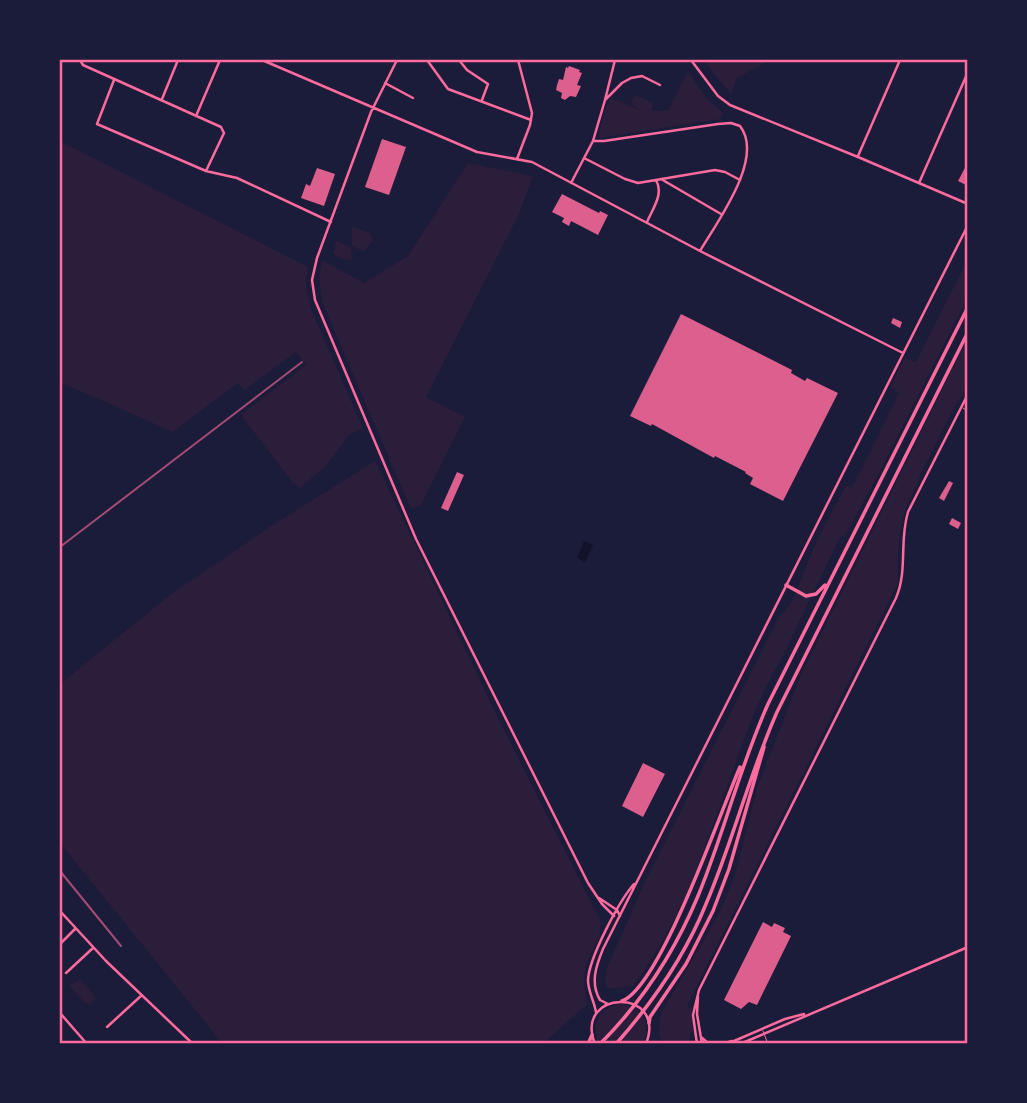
<svg xmlns="http://www.w3.org/2000/svg" width="1027" height="1103" font-family="Manrope,sans-serif">
<rect width="100%" height="100%" fill="#1b1b3a"/>
<path fill="#2a1e3b" d="M 703,60 L 770,60 L 737,78 L 731,94 Z
M 688,71 L 707,99 L 723,113 L 721,119 L 600,138 L 599,135 L 604,111 L 611,98 L 640,110 L 631,104 L 634,96 L 641,97 L 653,104 L 651,111 L 668,111 Z
M 60,141 L 308,267 L 306,286 L 311,309 L 363,428 L 349,435 L 327,465 L 300,488 L 293,483 L 243,418 L 243,413 L 306,365 L 296,352 L 245,390 L 238,383 L 173,432 L 60,382 Z
M 468,163 L 533,176 L 519,214 L 426,397 L 465,417 L 421,505 L 411,509 L 322,302 L 319,279 L 322,260 L 364,283 L 408,256 Z
M 352,227 L 370,233 L 373,240 L 364,252 L 352,246 Z
M 338,241 L 351,248 L 352,259 L 344,260 L 333,254 L 336,242 Z
M 967,261 L 967,295 L 961,311 L 874,483 L 844,537 L 841,535 L 781,660 C 759,695 746,735 732,773 C 705,846 681,924 633,986 L 608,989 L 605,982 L 606,970 L 646,880 L 779,617 C 795,602 801,579 809,559 C 819,534 834,509 846,485 L 852,488 L 899,393 L 890,387 L 905,358 L 916,362 Z
M 967,340 C 967,361 972,389 957,402 L 920,475 C 918,488 909,498 905,511 C 898,533 897,559 898,583 L 687,1006 L 692,1008 L 693,1032 L 690,1033 L 690,1043 L 664,1044 C 657,1037 659,1022 661,1013 L 719,914 L 735,875 L 757,788 L 802,672 Z
M 375,461 L 500,722 L 600,920 C 603,941 590,950 585,969 C 583,980 585,993 587,1004 L 544,1043 L 222,1043 L 60,843 L 60,684 L 170,595 L 271,526 Z
M 80,979 L 94,995 L 95,1000 L 90,1005 L 85,1003 L 71,988 L 70,985 Z
M 618,1004 C 640,1005 652,1023 643,1043 L 599,1044 C 591,1025 598,1009 618,1004 Z"/>
<path fill="#12122b" d="M 584,541 L 593,545 L 585,562 L 577,558 Z"/>
<path fill="#dd5f8e" d="M 569,66 L 580,70 L 579,72 L 582,73 L 577,85 L 581,86 L 576,97 L 570,96 L 565,100 L 561,98 L 562,93 L 556,90 L 557,85 L 559,79 L 563,80 L 566,67 L 568,68 Z
M 382,139 L 406,147 L 389,195 L 365,187 Z
M 968,162 L 968,186 L 958,181 Z
M 317,168 L 335,174 L 324,206 L 301,198 L 306,184 L 310,186 Z
M 562,194 L 599,213 L 600,211 L 608,215 L 598,235 L 571,221 L 569,226 L 562,222 L 564,218 L 552,212 Z
M 681,314 L 792,370 L 791,373 L 805,381 L 807,378 L 838,393 L 783,501 L 750,484 L 753,478 L 745,473 L 746,472 L 715,456 L 714,458 L 652,424 L 651,426 L 630,416 Z
M 893,318 L 902,322 L 900,328 L 891,323 Z
M 457,472 L 464,475 L 448,511 L 441,508 Z
M 949,481 L 953,483 L 944,501 L 939,498 Z
M 952,518 L 961,523 L 958,529 L 949,524 Z
M 643,763 L 665,774 L 643,817 L 622,806 Z
M 763,922 L 772,927 L 774,923 L 785,928 L 783,932 L 791,936 L 757,1005 L 749,1002 L 741,1009 L 724,1000 Z"/>
<g fill="none" stroke-linecap="round" stroke-linejoin="round">
<path stroke="#ff6b9d" stroke-width="1" d="M 963,408 L 968,411
M 763,1031 L 768,1044"/>
<path stroke="#ff6b9d" stroke-width="2.5" d="M 80,60 L 83,65 L 221,127 L 224,133 L 206,171 L 97,124 L 114,80
M 262,60 L 477,152 L 532,162 L 700,251 L 903,353
M 397,60 L 371,112 L 317,258 L 312,280 L 315,300 L 416,539 L 588,883 L 602,904 L 614,916
M 427,60 L 448,89 L 531,120
M 459,60 L 467,70 L 488,84 L 482,100
M 691,60 L 718,96 L 730,105 L 858,157 L 968,204
M 385,83 L 413,98
M 162,99 L 178,60
M 605,100 L 615,60
M 196,116 L 220,60
M 593,141 L 604,141 L 718,124 L 731,123 L 740,126 C 765,158 717,222 700,251
M 858,156 L 900,60
M 584,158 L 625,179 L 638,183 L 715,170 L 725,172 L 740,180
M 517,159 L 530,125 L 532,113 L 518,60
M 206,171 L 237,178 L 331,222
M 661,179 L 721,214
M 571,183 L 593,141 L 605,100 L 622,83 L 631,78 L 642,76 L 660,85
M 919,183 L 968,72
M 647,222 C 653,208 664,194 656,180
M 599,898 L 617,910 L 620,916
M 60,911 L 106,961 L 193,1044
M 60,944 L 75,929
M 66,973 L 93,948
M 698,996 L 697,1014 L 702,1044
M 608,1004 L 600,1000 C 590,983 596,966 603,949 L 968,225
M 596,1012 C 594,1001 588,991 588,980 C 589,958 619,901 634,884
M 60,1013 L 87,1044
M 107,1027 L 142,995
M 701,1037 L 709,1044
M 697,1044 L 693,1015 L 699,990 L 896,598 C 908,570 899,541 908,512 L 968,394
M 721,1044 L 732,1041"/>
<path stroke="#ff6b9d" stroke-width="2.5" d="M 595,1044 C 573,989 668,987 646,1044
M 727,1044 L 785,1019 L 804,1014
M 740,1044 L 968,947"/>
<path stroke="#ff6b9d" stroke-width="3.5" d="M 786,585 L 806,596 L 816,594 L 825,585
M 622,1001 C 661,986 721,810 740,767
M 649,1023 L 650,1017 L 686,964 L 713,911 L 729,869 L 764,747
M 588,1044 L 592,1035
M 600,1044 C 642,1002 675,951 698,896 C 724,833 740,766 768,704 L 968,307
M 616,1044 C 653,1002 685,956 706,904 C 733,841 749,775 777,712 L 968,332"/>
<path stroke="#a44b75" stroke-width="2" d="M 60,547 L 302,362
M 60,871 L 121,946"/>
</g>
<rect width="1027" height="1103" fill="none" stroke="#1b1b3a" stroke-width="122"/>
<rect x="61" y="61" width="905" height="981" fill="none" stroke="#ff6b9d" stroke-width="2.5"/>
</svg>
